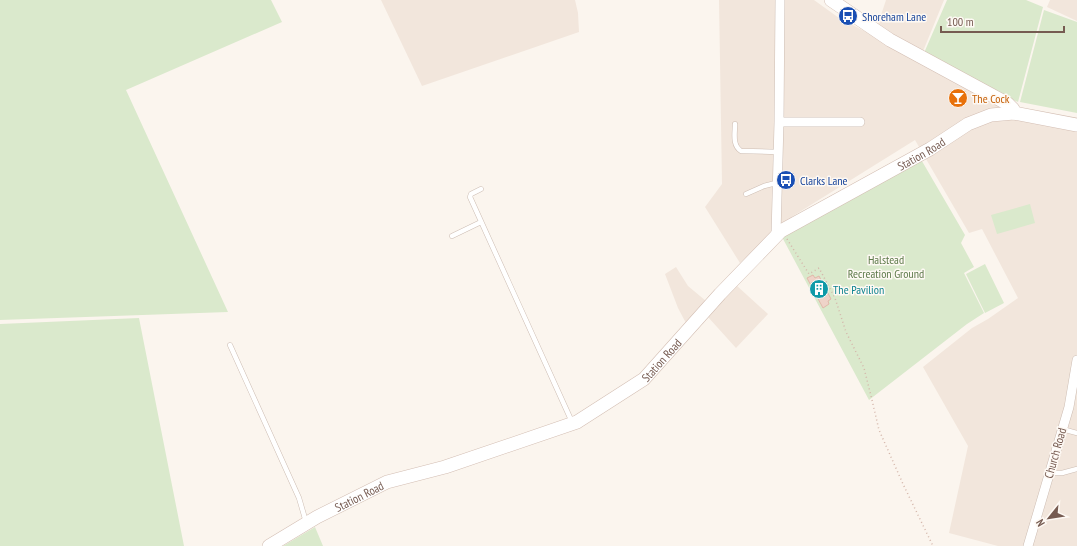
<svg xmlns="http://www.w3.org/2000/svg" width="1077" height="546" font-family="'PT Sans Narrow',sans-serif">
<rect width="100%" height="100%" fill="#fbf5ee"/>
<path fill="#f2e6dc" d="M 381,0 L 575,0 L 578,13 L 579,32 L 422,86 Z
M 719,0 L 814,0 L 839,18 L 874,36 L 886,0 L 944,0 L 919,61 L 985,98 L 1077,131 L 1077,546 L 998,546 L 949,533 L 968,446 L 923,367 L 972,328 L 988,319 L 1018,298 L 982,229 L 969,233 L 915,140 L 793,216 L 740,263 L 705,207 L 722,184 Z
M 1050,0 L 1077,0 L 1077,21 L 1047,7 Z
M 676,267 L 688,286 L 706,301 L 687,325 L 678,308 L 665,274 Z
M 736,285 L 768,314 L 736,348 L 708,317 Z"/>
<path fill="#dae9cc" d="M 0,0 L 271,0 L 282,22 L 126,90 L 228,312 L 0,320 Z
M 947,0 L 1026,0 L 1043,7 L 1018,102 L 998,93 L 924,53 Z
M 1044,10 L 1077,22 L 1077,113 L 1020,102 Z
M 919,156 L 965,235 L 961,243 L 974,267 L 964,273 L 984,313 L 967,324 L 869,400 L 782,237 Z
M 1030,204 L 1035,223 L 997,234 L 991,215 Z
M 985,264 L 1004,303 L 985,313 L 966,274 Z
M 139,318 L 184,546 L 0,546 L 0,324 Z
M 315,527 L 323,546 L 283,546 Z"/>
<path fill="#eed3c8" stroke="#e0b9a9" d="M 813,275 L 815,278 L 819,276 L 831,299 L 828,301 L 829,304 L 823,308 L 807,278 Z"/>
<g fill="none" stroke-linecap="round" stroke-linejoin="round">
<g stroke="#cdbdb3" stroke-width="5.5">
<path id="lane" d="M 735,124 C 735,133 732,145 741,151 L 778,152
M 481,189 L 471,194 L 470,197 L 572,422
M 746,194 L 764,186 L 776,183
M 452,236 L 481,222
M 230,345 L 299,498 L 306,522
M 1062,429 L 1077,433
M 1049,473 L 1062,473 L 1077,469"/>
</g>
<g stroke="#cdbdb3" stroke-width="10">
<path id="street" d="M 779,122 L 860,122
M 776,235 L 779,122 L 780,0
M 1028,546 L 1069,407 L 1077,360"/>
</g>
<g stroke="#d3beb3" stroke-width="14">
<g id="secondary">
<path d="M 831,0 L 890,40 L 1008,104 L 1013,109 L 1014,113"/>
<path id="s1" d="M 269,546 L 317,517 L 387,482 L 445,467 L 577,422 L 644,379 L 720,294 L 781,231 L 930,149 L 968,124 L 991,115 L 1014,113 L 1077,125"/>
</g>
</g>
<path stroke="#d4b6aa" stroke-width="1.5" stroke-dasharray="1 3" stroke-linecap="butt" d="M 787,239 L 809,274 L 819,268 L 835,298 L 846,332 L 864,368 L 872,400 L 879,430 L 903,484 L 933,546"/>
<use href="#lane" stroke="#fff" stroke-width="4.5"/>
<use href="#street" stroke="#fff" stroke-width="9"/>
<use href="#secondary" stroke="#fff" stroke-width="13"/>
</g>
<defs>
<g id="bus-disc" transform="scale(1)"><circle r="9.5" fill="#1a4fb4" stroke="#fef9f4"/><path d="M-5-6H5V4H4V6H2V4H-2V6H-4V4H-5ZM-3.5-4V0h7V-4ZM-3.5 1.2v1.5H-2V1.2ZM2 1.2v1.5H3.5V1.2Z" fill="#fff"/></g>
<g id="bar-disc" transform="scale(1)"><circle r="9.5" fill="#e8710a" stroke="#fef9f4"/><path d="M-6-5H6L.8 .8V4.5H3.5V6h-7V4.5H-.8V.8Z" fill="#fff"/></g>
<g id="building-disc" transform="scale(1)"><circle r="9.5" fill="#0f9aa8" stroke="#fef9f4"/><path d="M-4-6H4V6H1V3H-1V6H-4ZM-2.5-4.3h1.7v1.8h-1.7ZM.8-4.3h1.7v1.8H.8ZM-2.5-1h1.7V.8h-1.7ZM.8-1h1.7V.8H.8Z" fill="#fff"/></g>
</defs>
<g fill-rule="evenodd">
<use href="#bus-disc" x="848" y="16"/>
<use href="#bar-disc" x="958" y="98"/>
<use href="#bus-disc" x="786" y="180"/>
<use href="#building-disc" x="819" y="289"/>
</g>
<g text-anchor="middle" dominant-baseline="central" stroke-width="3" stroke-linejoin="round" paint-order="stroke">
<g font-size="12" fill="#164399" stroke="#fef9f4" text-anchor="start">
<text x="862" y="16">Shoreham Lane</text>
<text x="800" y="180">Clarks Lane</text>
</g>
<g font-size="12" fill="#c56008" stroke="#fef9f4" text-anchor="start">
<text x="972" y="98">The Cock</text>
</g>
<g font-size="12" fill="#765b51" stroke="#fef9f4">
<text stroke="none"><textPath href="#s1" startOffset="775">Station Road</textPath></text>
<text stroke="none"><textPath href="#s1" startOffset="439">Station Road</textPath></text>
<text transform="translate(1055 453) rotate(-74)">Church Road</text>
<text stroke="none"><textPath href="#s1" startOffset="103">Station Road</textPath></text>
</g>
<g font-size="12" fill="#5d7a4a" stroke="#fef9f4">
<text x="886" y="259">Halstead<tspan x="886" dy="14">Recreation Ground</tspan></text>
</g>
<g font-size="12" fill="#0d838f" stroke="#fef9f4" text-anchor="start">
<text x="833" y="289">The Pavilion</text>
</g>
</g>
<g transform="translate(1049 518) rotate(240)" stroke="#fef9f4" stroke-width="3" paint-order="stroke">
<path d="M0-3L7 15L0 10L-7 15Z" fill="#765b51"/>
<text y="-6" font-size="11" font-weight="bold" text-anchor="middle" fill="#765b51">N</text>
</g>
<path d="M941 26v6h123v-6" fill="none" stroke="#765b51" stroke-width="2"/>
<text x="947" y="26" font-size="12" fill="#765b51" stroke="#fef9f4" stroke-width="3" paint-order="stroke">100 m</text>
</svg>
